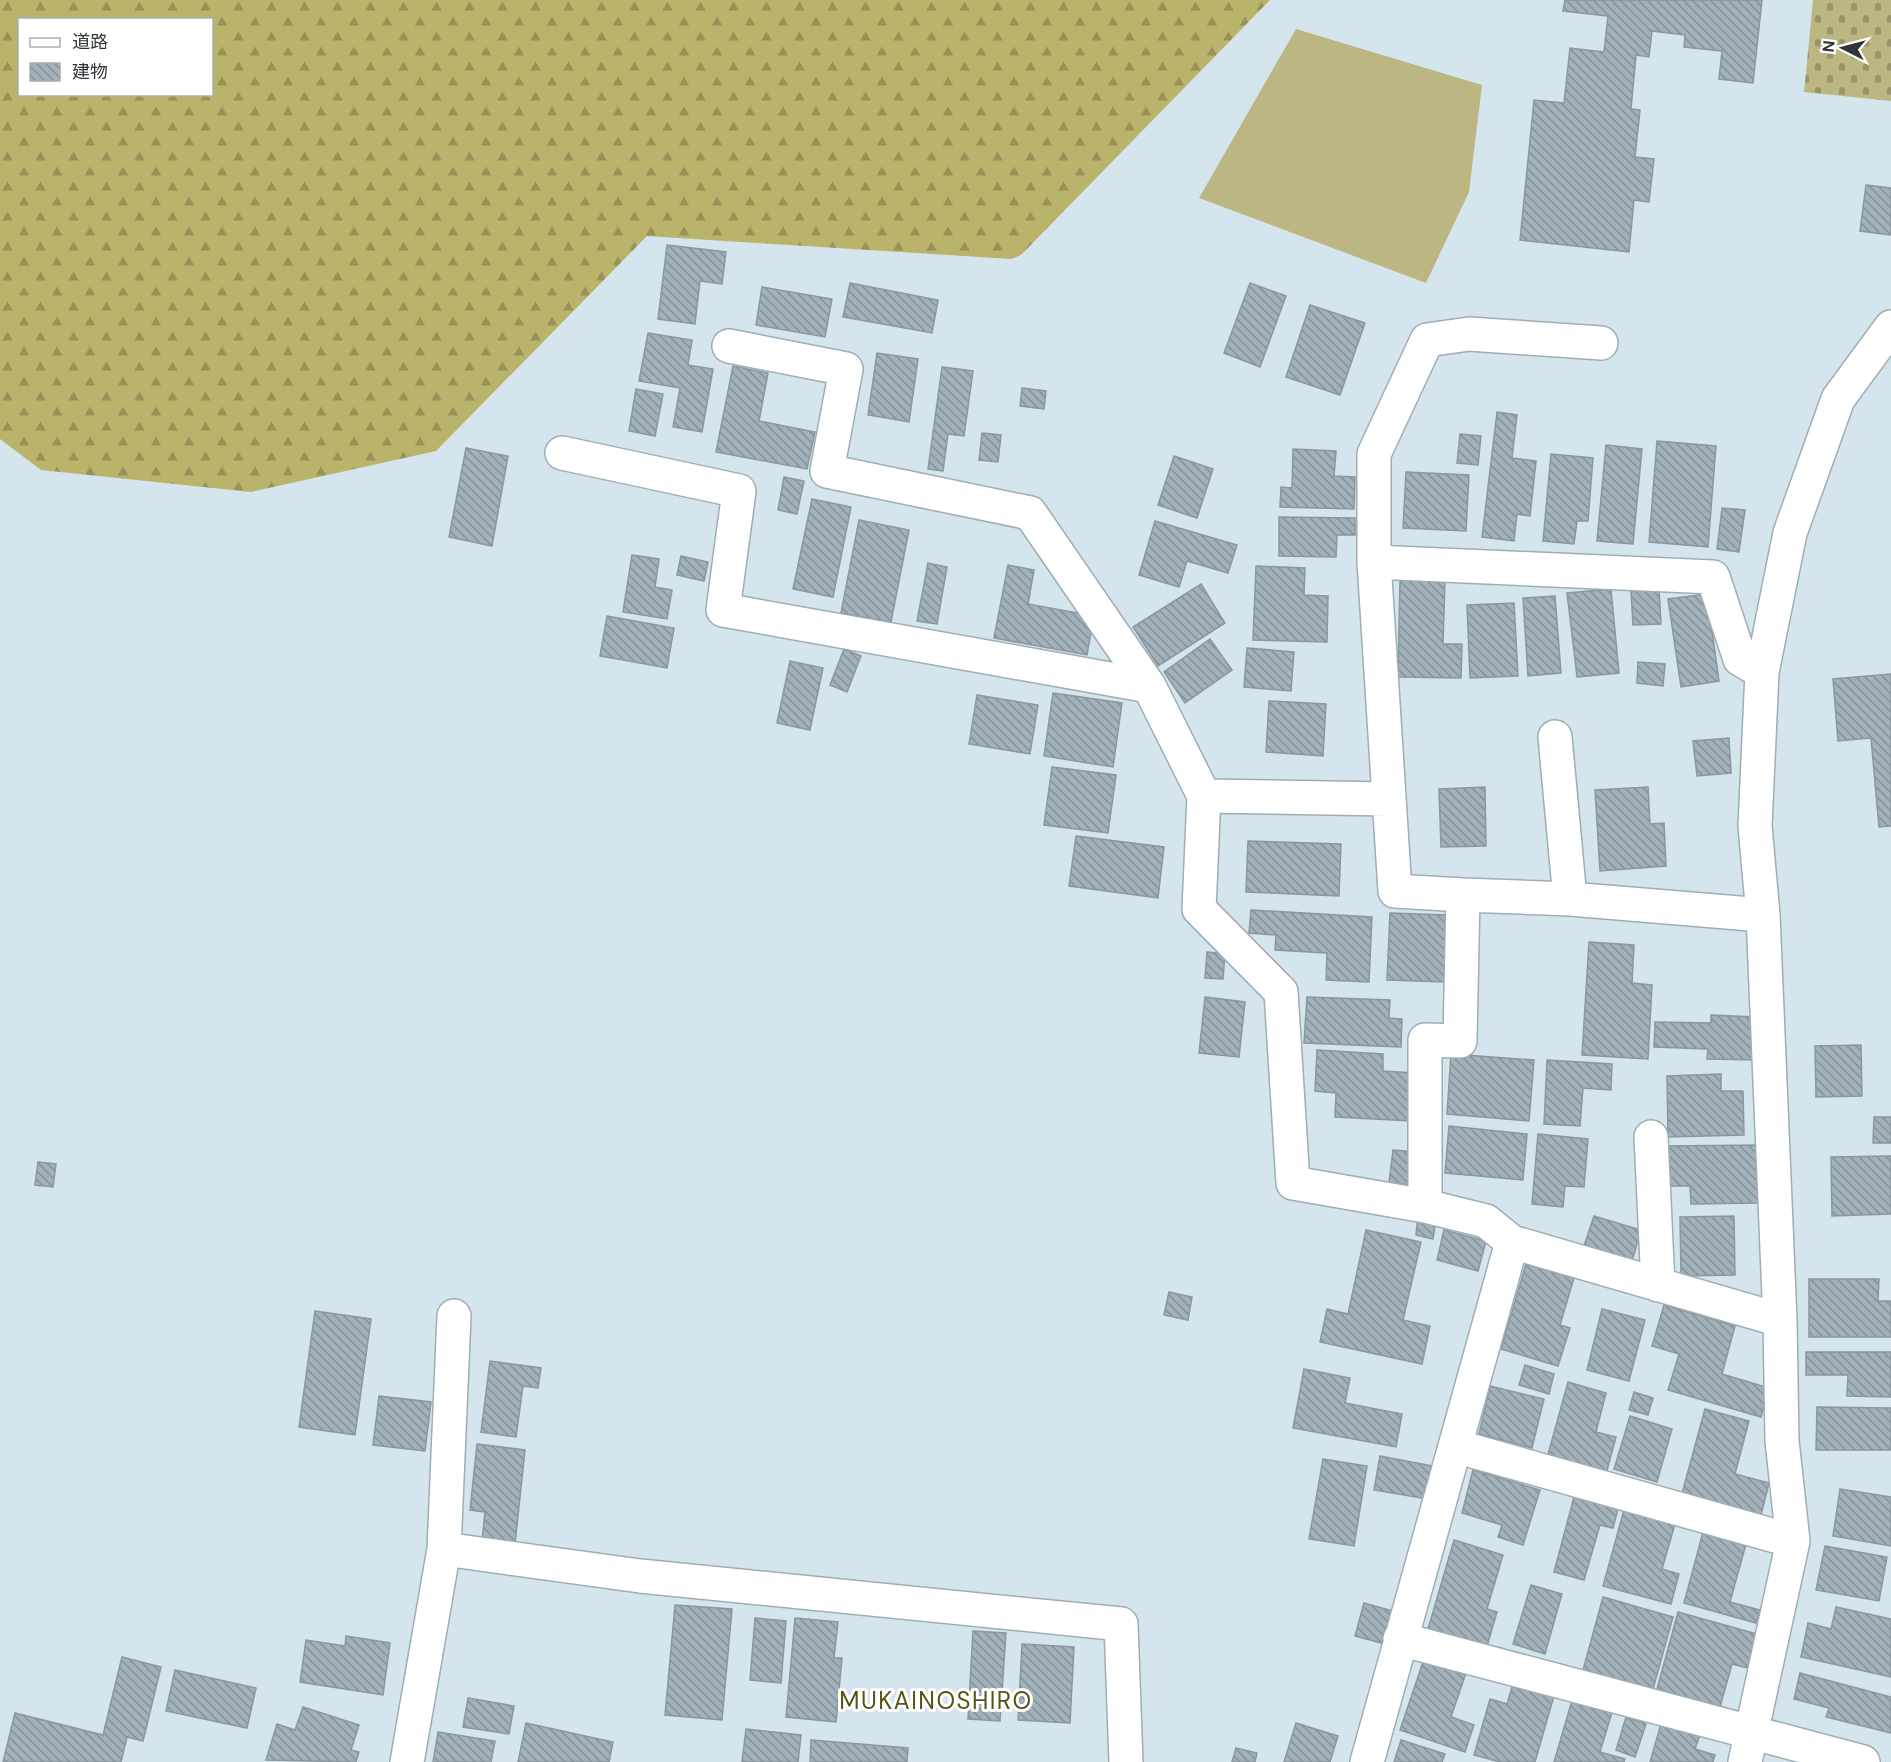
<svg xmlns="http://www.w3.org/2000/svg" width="1891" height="1762" font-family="'DM Sans','Noto Sans JP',sans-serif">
<defs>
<pattern id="forest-firs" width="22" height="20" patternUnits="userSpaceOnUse" patternTransform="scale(1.5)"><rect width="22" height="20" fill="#bab36b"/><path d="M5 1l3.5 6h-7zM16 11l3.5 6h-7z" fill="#989259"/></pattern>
<pattern id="cemetery-stones" width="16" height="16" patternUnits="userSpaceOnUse" patternTransform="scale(1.5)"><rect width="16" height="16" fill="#bbb682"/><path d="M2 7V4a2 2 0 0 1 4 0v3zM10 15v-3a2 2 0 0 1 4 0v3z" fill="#98956b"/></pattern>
<pattern id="building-back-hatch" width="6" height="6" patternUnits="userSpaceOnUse" patternTransform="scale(1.5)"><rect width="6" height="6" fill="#a2b1ba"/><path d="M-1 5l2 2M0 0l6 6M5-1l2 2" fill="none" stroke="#849198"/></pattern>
</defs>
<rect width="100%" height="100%" fill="#d5e5ed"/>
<path fill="#bbb682" d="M 1296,29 L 1482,85 L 1469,192 L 1426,283 L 1199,198 Z"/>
<path fill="url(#forest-firs)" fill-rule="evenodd" d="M 0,0 L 1270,0 L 1021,255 L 1011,259 L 647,236 L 436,451 L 251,492 L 41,470 L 0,439 ZM 20,20 L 212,20 L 212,94 L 20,94 Z"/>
<path fill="url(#cemetery-stones)" d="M 1813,0 L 1891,0 L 1891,101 L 1804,92 Z"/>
<path fill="url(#building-back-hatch)" stroke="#8997a0" stroke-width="1.5" d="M 1565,0 L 1762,0 L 1753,83 L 1719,79 L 1722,51 L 1684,47 L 1685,35 L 1652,31 L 1649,57 L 1636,55 L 1631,109 L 1640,110 L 1635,157 L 1654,159 L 1649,202 L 1634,200 L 1629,252 L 1520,240 L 1534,100 L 1564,103 L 1570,48 L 1604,52 L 1608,16 L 1563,11 Z
M 1866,185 L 1891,188 L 1891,235 L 1860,231 Z
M 667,245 L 726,252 L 722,284 L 700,281 L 695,324 L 658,319 Z
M 850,283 L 938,300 L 932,333 L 843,317 Z
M 1250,283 L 1286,296 L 1260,367 L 1224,353 Z
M 762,287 L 832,299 L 825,337 L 756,325 Z
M 1310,305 L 1365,323 L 1340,395 L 1286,377 Z
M 648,333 L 692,340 L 688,365 L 713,369 L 702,432 L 673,427 L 680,388 L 639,381 Z
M 877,353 L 918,359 L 909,422 L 868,415 Z
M 733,366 L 768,373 L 759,421 L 815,432 L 807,469 L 716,452 Z
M 942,367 L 973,371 L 964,436 L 948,434 L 943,471 L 928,469 Z
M 1022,388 L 1046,391 L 1044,409 L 1020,406 Z
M 636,389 L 663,394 L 655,436 L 629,431 Z
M 1497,412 L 1517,415 L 1512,458 L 1536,461 L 1530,516 L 1517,514 L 1514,541 L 1482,537 Z
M 982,433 L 1001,435 L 998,462 L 979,460 Z
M 1460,434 L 1481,436 L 1478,465 L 1457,463 Z
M 1657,441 L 1716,446 L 1708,547 L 1649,542 Z
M 1606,445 L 1642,449 L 1633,544 L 1597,541 Z
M 466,448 L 508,456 L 492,546 L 449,537 Z
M 1293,449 L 1336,451 L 1334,476 L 1355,477 L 1354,509 L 1280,507 L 1281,487 L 1292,488 Z
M 1551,454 L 1593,458 L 1588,521 L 1577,521 L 1574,544 L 1543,541 Z
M 1174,456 L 1213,469 L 1197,518 L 1158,505 Z
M 1406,472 L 1469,475 L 1466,531 L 1403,528 Z
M 784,477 L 804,481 L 797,514 L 778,510 Z
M 812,499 L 851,507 L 833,597 L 793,589 Z
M 1722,508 L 1745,510 L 1739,552 L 1717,549 Z
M 1279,517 L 1355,518 L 1355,535 L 1337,535 L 1336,557 L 1279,556 Z
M 859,520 L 909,530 L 891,622 L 841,613 Z
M 1155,521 L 1237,545 L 1228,573 L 1187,561 L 1179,587 L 1139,575 Z
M 632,555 L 659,559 L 655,587 L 672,590 L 667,619 L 623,612 Z
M 681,556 L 708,562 L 704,581 L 677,575 Z
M 928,563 L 947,567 L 937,624 L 917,621 Z
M 1008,565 L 1034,570 L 1028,604 L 1094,616 L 1087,655 L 994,638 Z
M 1256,566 L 1305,568 L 1304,595 L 1328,596 L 1327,642 L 1253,640 Z
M 1400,579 L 1445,580 L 1443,644 L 1462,644 L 1461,678 L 1398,677 Z
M 1201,584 L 1225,623 L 1158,666 L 1133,627 Z
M 1611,589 L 1619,673 L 1577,677 L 1567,593 Z
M 1659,589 L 1661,624 L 1633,625 L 1631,590 Z
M 1707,594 L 1719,681 L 1681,687 L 1668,599 Z
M 1555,596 L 1561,673 L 1528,676 L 1523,598 Z
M 1514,603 L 1518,676 L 1470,678 L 1467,605 Z
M 607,616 L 674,628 L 667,668 L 600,656 Z
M 1210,639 L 1232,670 L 1185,703 L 1164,672 Z
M 1247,648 L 1294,652 L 1291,691 L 1244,687 Z
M 844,649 L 861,656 L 847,692 L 830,685 Z
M 790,661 L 823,668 L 810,730 L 777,723 Z
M 1638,662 L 1665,664 L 1663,686 L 1637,683 Z
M 1891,674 L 1891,826 L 1879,827 L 1871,738 L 1838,741 L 1833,679 Z
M 1053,693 L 1122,703 L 1113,767 L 1044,756 Z
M 977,695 L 1038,705 L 1030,754 L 969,744 Z
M 1269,701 L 1326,704 L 1323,756 L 1266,752 Z
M 1729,738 L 1731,773 L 1697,776 L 1693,741 Z
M 1052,767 L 1116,775 L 1108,833 L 1044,825 Z
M 1485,787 L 1486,846 L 1441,847 L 1439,789 Z
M 1648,787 L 1650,824 L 1664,823 L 1666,866 L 1600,871 L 1595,790 Z
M 1076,836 L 1164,847 L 1158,898 L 1069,886 Z
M 1248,841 L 1341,844 L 1339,896 L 1246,892 Z
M 1251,910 L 1372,917 L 1369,982 L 1326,980 L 1327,953 L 1275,950 L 1276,935 L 1249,933 Z
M 1390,913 L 1448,915 L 1445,982 L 1387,980 Z
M 1589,942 L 1634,945 L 1632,983 L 1652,985 L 1648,1059 L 1582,1055 Z
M 1207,952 L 1225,954 L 1223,979 L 1205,978 Z
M 1205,997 L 1245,1002 L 1239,1057 L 1199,1053 Z
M 1307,997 L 1390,1000 L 1389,1018 L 1402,1019 L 1401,1047 L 1304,1043 Z
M 1711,1015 L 1756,1017 L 1755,1060 L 1707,1059 L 1708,1049 L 1654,1047 L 1655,1022 L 1711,1023 Z
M 1861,1045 L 1862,1096 L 1816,1097 L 1815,1046 Z
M 1317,1050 L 1383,1054 L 1383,1071 L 1414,1073 L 1412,1121 L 1335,1117 L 1336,1093 L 1315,1091 Z
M 1451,1054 L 1534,1060 L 1529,1121 L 1447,1114 Z
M 1547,1060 L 1612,1064 L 1611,1090 L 1583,1088 L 1580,1126 L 1544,1124 Z
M 1721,1074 L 1721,1091 L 1743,1091 L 1744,1135 L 1668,1137 L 1667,1076 Z
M 1874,1117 L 1891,1117 L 1891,1143 L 1873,1143 Z
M 1449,1126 L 1527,1134 L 1523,1180 L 1445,1173 Z
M 1538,1134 L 1588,1139 L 1584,1187 L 1565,1186 L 1563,1207 L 1532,1204 Z
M 1759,1145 L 1760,1203 L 1691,1204 L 1690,1186 L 1666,1186 L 1666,1146 Z
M 1393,1150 L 1415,1152 L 1412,1185 L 1389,1183 Z
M 1891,1156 L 1891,1214 L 1832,1216 L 1831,1157 Z
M 38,1162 L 56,1164 L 53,1187 L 35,1185 Z
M 1418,1216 L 1436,1219 L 1433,1239 L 1416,1235 Z
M 1594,1216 L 1641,1230 L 1632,1261 L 1584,1246 Z
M 1734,1216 L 1735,1275 L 1681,1276 L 1680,1217 Z
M 1366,1230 L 1421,1242 L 1403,1320 L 1430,1326 L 1422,1364 L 1320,1342 L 1327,1309 L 1348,1314 Z
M 1444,1230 L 1486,1241 L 1478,1271 L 1437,1260 Z
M 1526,1264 L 1574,1278 L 1560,1325 L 1570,1328 L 1558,1366 L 1501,1349 Z
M 1809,1279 L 1879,1279 L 1878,1301 L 1891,1301 L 1891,1337 L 1809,1337 Z
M 1169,1292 L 1192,1297 L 1188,1320 L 1164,1315 Z
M 1664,1305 L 1735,1326 L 1722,1374 L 1769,1388 L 1761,1417 L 1668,1390 L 1679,1354 L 1652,1346 Z
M 1602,1309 L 1645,1320 L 1629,1381 L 1587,1370 Z
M 315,1311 L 371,1319 L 355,1435 L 299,1427 Z
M 1806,1352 L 1891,1352 L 1891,1397 L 1847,1396 L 1848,1375 L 1806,1375 Z
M 490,1361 L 541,1368 L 538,1388 L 523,1386 L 516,1437 L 481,1432 Z
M 1525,1365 L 1554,1374 L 1549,1394 L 1519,1385 Z
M 1304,1369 L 1350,1378 L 1345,1403 L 1402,1414 L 1396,1447 L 1293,1428 Z
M 1568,1382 L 1606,1393 L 1596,1432 L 1616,1437 L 1606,1474 L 1547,1458 Z
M 1490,1386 L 1544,1399 L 1532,1448 L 1479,1434 Z
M 1634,1392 L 1653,1398 L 1648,1415 L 1629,1410 Z
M 379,1396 L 431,1402 L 425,1451 L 373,1445 Z
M 1817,1407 L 1891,1408 L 1891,1450 L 1816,1450 Z
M 1705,1409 L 1749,1421 L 1735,1474 L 1769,1483 L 1760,1519 L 1681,1497 Z
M 1630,1416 L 1672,1429 L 1657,1482 L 1614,1469 Z
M 477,1444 L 525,1450 L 515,1544 L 482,1541 L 485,1512 L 470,1510 Z
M 1380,1456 L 1433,1466 L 1427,1499 L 1374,1490 Z
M 1323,1459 L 1367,1466 L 1354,1546 L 1309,1539 Z
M 1473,1470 L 1540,1490 L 1523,1545 L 1498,1537 L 1502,1525 L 1462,1513 Z
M 1840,1489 L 1891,1497 L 1891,1546 L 1833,1536 Z
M 1574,1497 L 1618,1509 L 1613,1528 L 1600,1525 L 1584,1580 L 1554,1572 Z
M 1624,1510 L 1675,1524 L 1662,1569 L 1679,1574 L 1671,1604 L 1603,1586 Z
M 1703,1532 L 1746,1544 L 1730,1602 L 1760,1610 L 1756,1623 L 1684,1603 Z
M 1454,1540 L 1503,1555 L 1487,1609 L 1497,1612 L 1487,1646 L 1428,1629 Z
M 1825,1546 L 1887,1557 L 1879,1601 L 1816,1590 Z
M 1531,1585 L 1562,1594 L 1545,1654 L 1513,1644 Z
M 1603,1597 L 1673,1617 L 1653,1689 L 1583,1670 Z
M 1364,1603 L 1393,1611 L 1385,1644 L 1355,1636 Z
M 675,1605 L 732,1609 L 722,1720 L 665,1715 Z
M 1836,1607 L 1891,1619 L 1891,1677 L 1801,1657 L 1808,1623 L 1831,1629 Z
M 1678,1612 L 1757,1634 L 1748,1668 L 1732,1664 L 1720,1707 L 1657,1689 Z
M 755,1618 L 786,1621 L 781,1683 L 750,1680 Z
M 795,1618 L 838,1622 L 834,1658 L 842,1658 L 836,1722 L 786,1717 Z
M 973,1631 L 1006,1633 L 1000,1721 L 968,1719 Z
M 346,1636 L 390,1643 L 383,1695 L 300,1682 L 306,1640 L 345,1646 Z
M 1022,1644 L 1074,1647 L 1070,1723 L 1018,1720 Z
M 122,1657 L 161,1667 L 143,1741 L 127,1737 L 121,1762 L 3,1762 L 15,1713 L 103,1735 Z
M 1424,1659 L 1466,1673 L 1451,1717 L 1474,1725 L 1465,1752 L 1400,1730 Z
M 175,1670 L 256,1688 L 247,1728 L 166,1711 Z
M 1800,1673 L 1891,1697 L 1891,1733 L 1826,1717 L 1829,1708 L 1794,1699 Z
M 1515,1677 L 1556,1689 L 1535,1762 L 1500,1762 L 1474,1755 L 1490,1699 L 1507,1704 Z
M 1573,1697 L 1613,1709 L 1600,1752 L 1625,1759 L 1624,1762 L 1554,1762 Z
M 468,1698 L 514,1706 L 509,1734 L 463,1727 Z
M 303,1707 L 359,1725 L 351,1750 L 359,1752 L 356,1762 L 266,1760 L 277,1724 L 295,1730 Z
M 1626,1717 L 1646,1724 L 1635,1757 L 1616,1750 Z
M 1663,1717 L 1702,1729 L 1695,1749 L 1715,1755 L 1713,1762 L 1650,1762 Z
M 526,1723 L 613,1742 L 609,1762 L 518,1762 Z
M 1296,1723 L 1338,1736 L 1330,1762 L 1284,1762 Z
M 746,1729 L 801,1735 L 798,1762 L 742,1762 Z
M 438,1732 L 495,1741 L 491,1762 L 433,1762 Z
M 811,1740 L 908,1748 L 907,1762 L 810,1762 Z
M 1401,1740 L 1445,1754 L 1442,1762 L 1394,1762 Z
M 1236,1748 L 1257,1753 L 1255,1762 L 1232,1762 Z"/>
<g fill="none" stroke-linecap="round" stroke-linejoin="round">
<g stroke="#9fadb6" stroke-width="36">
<path id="minor" d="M 729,346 L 846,369 L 827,471 L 1030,513 L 1149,686 L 1204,796 L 1199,909 L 1281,992 L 1293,1183 L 1425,1206 L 1486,1221 L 1512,1242 L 1367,1762
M 562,453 L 739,491 L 723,610 L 1149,686
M 1374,562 L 1713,577 L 1740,659 L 1762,672
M 1555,737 L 1570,899
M 1204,796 L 1388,799
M 1463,895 L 1395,891 L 1374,562 L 1374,454 L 1427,340 L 1469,334 L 1601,343
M 1651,1137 L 1658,1285
M 1425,1206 L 1425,1040 L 1460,1041 L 1463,895 L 1570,899 L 1763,915
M 1512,1242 L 1780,1320
M 1455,1446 L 1793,1541
M 444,1549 L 640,1576 L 1121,1624 L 1126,1762
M 1400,1639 L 1863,1762
M 407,1762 L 444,1549 L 454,1316
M 1745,1762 L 1793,1541 L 1782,1441 L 1780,1320 L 1763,915 L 1755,826 L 1762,672 L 1790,533 L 1838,399 L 1891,327"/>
</g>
<use href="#minor" stroke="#fff" stroke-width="33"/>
</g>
<g text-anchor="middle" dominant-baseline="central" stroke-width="6" stroke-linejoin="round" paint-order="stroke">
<g font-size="24" letter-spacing="1.5" fill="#585214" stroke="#fff">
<text x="936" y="1700">MUKAINOSHIRO</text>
</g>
</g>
<rect x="18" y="18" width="195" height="78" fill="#ffffff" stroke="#acaeaf" stroke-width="1.5"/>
<rect x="30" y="38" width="30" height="9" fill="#ffffff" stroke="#acaeaf" stroke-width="1.5"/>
<text x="72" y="48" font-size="18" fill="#2f3538">道路</text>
<rect x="30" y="63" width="30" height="18" fill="url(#building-back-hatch)" stroke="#acaeaf" stroke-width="1.5"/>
<text x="72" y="78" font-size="18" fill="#2f3538">建物</text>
<g transform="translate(1843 48) rotate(276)" stroke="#ffffff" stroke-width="4.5" paint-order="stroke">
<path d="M0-4.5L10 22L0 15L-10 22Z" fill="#2f3538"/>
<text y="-9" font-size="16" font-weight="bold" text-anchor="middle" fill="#2f3538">N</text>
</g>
</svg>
